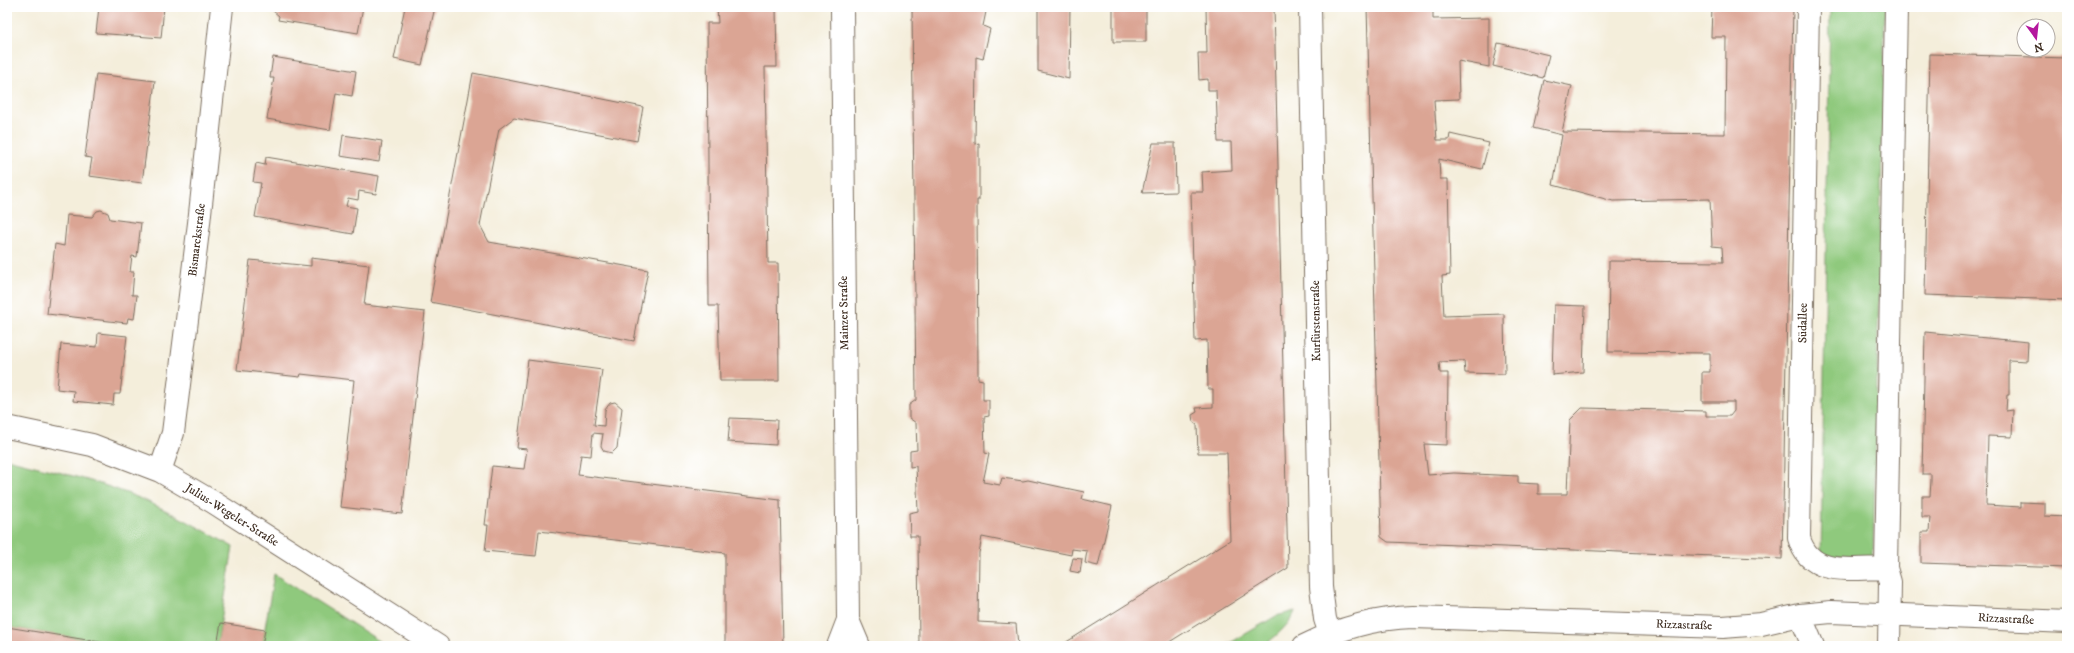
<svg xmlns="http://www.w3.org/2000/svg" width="2074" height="653" font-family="'IM FELL DW Pica',serif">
<rect width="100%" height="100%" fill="#fff"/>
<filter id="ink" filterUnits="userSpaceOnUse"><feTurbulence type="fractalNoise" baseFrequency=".025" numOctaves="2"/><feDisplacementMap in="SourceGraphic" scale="8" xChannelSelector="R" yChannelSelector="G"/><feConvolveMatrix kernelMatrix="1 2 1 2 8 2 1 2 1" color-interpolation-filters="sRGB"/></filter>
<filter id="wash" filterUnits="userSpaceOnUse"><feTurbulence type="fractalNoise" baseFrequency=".012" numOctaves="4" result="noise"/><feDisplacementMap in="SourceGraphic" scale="16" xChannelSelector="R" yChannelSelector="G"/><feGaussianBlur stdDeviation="0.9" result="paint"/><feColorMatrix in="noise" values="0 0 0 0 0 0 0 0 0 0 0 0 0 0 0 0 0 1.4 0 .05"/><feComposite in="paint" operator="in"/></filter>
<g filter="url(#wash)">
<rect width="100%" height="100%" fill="#f4eedb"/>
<path fill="#8fc97d" stroke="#657a4e" d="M 1830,7 L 1885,7 L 1873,560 L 1821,558 Z
M 7,459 C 53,471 100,481 144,500 C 175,514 204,530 233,547 L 217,646 L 123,646 L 7,627 Z
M 274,574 L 381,642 L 377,646 L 262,646 Z
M 1295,611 C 1292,622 1271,643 1260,646 C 1250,649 1235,646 1225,646 L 1276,616 Z"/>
<g id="blocks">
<path fill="#dba594" d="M 99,7 L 164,7 L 161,38 L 96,33 Z
M 274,7 L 363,7 L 358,33 L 278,20 L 279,16 L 273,11 Z
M 405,7 L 435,7 L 422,65 L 394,59 Z
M 717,7 L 776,7 L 777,67 L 765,67 L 768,263 L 778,263 L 779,381 L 720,381 L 718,306 L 709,306 L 707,23 L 718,23 Z
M 912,7 L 987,7 L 983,26 L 990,29 L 983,59 L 976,57 L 975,144 L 979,143 L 979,200 L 977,200 L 978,379 L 983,380 L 983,400 L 989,400 L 989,416 L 984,417 L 985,453 L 989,454 L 983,482 L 1000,485 L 1002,478 L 1023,481 L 1028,480 L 1084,492 L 1082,499 L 1112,506 L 1098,566 L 1085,563 L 1087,551 L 1072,549 L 1071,555 L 982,537 L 979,553 L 978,622 L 1016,624 L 1018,646 L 919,646 L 918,536 L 910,536 L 909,513 L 918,511 L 916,466 L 910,467 L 910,451 L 917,450 L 916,423 L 909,418 L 909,405 L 916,400 Z
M 1038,7 L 1070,7 L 1069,79 L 1038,71 Z
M 1113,7 L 1146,7 L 1146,42 L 1113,42 Z
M 1206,7 L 1274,7 L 1288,568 L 1163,646 L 1060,646 L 1230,540 L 1227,453 L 1198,453 L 1197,425 L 1193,422 L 1192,415 L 1197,412 L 1196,408 L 1213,407 L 1213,389 L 1208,389 L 1207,340 L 1195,341 L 1191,192 L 1203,192 L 1202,172 L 1232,170 L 1231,142 L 1218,142 L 1216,90 L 1208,90 L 1208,79 L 1199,80 L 1198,53 L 1207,53 Z
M 1367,7 L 1433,7 L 1433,19 L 1489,18 L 1489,67 L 1458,61 L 1459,99 L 1434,100 L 1437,140 L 1449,140 L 1450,134 L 1489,143 L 1482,169 L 1439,159 L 1440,179 L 1448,179 L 1450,275 L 1442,276 L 1443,298 L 1444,316 L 1504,314 L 1505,374 L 1465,373 L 1464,361 L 1439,362 L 1440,373 L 1448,373 L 1447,445 L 1424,444 L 1428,475 L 1454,473 L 1518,476 L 1518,483 L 1538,484 L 1538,494 L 1567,494 L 1570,420 L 1582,408 L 1706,411 L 1706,416 L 1730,416 L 1734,411 L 1734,402 L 1702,402 L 1702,372 L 1710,372 L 1710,353 L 1608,352 L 1609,261 L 1723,262 L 1722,247 L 1712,246 L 1710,199 L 1613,201 L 1553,185 L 1562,135 L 1533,128 L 1544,80 L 1572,86 L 1562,132 L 1725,134 L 1726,37 L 1711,37 L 1712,7 L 1793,7 L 1782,559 L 1388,542 L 1381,537 Z
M 1498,43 L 1549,55 L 1543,78 L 1493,66 Z
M 1930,54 L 2067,58 L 2067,300 L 1925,295 Z
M 273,57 L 356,71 L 352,96 L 336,93 L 330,130 L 267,119 L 274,78 L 270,78 Z
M 473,73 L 643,107 L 637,141 L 514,118 L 499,129 L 480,225 L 489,242 L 648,270 L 634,341 L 430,302 Z
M 96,74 L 155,81 L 142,183 L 89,176 L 92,158 L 85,157 Z
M 343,135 L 382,141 L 379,162 L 340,156 Z
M 1153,143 L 1175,143 L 1176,192 L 1142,193 Z
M 266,157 L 379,176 L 376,194 L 359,191 L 358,200 L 348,198 L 346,206 L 357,208 L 353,234 L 255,217 L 261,183 L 253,182 L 256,163 L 265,165 Z
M 101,210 L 108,213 L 110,219 L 141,223 L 137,257 L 132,256 L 130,272 L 134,272 L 132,295 L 137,295 L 134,319 L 128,318 L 127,323 L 47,314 L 55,244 L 64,246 L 67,215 L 92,217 L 97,211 Z
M 311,258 L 369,265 L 364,305 L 425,312 L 402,514 L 340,507 L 354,380 L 301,374 L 300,377 L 237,370 L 250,260 L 311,266 Z
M 1554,305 L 1585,306 L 1583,372 L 1552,375 Z
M 1925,332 L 2028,342 L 2027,361 L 2009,360 L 2009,395 L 2007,395 L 2006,411 L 2013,410 L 2012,437 L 1988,436 L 1986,505 L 2021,507 L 2021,502 L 2045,503 L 2045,516 L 2067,517 L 2067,568 L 1921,563 L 1921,532 L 1929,532 L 1930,517 L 1922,517 L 1922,496 L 1930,496 L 1931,481 L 1931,474 L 1922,474 Z
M 98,333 L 127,336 L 120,394 L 114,394 L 113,405 L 73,401 L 74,391 L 57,389 L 61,344 L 97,347 Z
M 528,360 L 602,370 L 594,425 L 604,426 L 605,410 L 610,403 L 615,402 L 622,408 L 617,448 L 612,453 L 604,451 L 601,446 L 603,434 L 593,433 L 591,456 L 581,455 L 578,475 L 780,500 L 783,646 L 725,646 L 725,553 L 539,531 L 536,556 L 485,551 L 488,525 L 485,525 L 492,466 L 524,469 L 527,449 L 517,448 Z
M 730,418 L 777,420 L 776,445 L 728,442 Z
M 1073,558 L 1082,559 L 1080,573 L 1070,571 Z
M 221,623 L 265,630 L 262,646 L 217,646 Z
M 7,627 L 118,645 L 118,646 L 7,646 Z"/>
</g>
</g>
<g filter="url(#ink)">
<use href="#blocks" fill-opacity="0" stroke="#7c6f60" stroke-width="1"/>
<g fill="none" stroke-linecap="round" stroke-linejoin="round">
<g stroke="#7c6f60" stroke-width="24">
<path id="street" d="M 1310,7 L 1321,587 L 1325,619 L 1330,634
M 1808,7 L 1799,538 C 1810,578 1853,568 1886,568
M 7,427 L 92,445 L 160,471 L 213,502 L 438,646
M 160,471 L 173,433 L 199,223 L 222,7
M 1800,615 L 1813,646
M 1304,646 C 1338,629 1375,618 1413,617 L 1723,627 L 1761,624 L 1800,615 L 1831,612 L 2067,622
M 1889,646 L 1890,582 L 1886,568 L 1896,7"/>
</g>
<g stroke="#7c6f60" stroke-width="24">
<path id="secondary" d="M 848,620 L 859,646
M 838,646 L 848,620 L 842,7"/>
</g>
<use href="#street" stroke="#fff" stroke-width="22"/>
<use href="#secondary" stroke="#fff" stroke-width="22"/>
</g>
</g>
<g text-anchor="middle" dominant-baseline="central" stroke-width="3.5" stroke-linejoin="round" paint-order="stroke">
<g font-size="12" fill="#3b2a1e" stroke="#fff">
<text transform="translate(197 240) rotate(-83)">Bismarckstraße</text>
<text transform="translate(844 313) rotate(-91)">Mainzer Straße</text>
<text transform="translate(1316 321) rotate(-91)">Kurfürstenstraße</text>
<text transform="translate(1803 323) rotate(-89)">Südallee</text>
<text transform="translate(232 515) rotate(32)">Julius-Wegeler-Straße</text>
<text transform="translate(2006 619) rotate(3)">Rizzastraße</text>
<text transform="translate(1684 625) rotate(2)">Rizzastraße</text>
</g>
</g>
<rect width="2074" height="653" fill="none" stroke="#fff" stroke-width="24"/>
<g transform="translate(2036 38) rotate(165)"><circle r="19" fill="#ffffff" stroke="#b1aaa5"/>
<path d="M0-3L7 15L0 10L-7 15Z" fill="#b5179e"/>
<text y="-6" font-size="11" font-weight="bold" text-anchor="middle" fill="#3b2a1e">N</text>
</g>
</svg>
